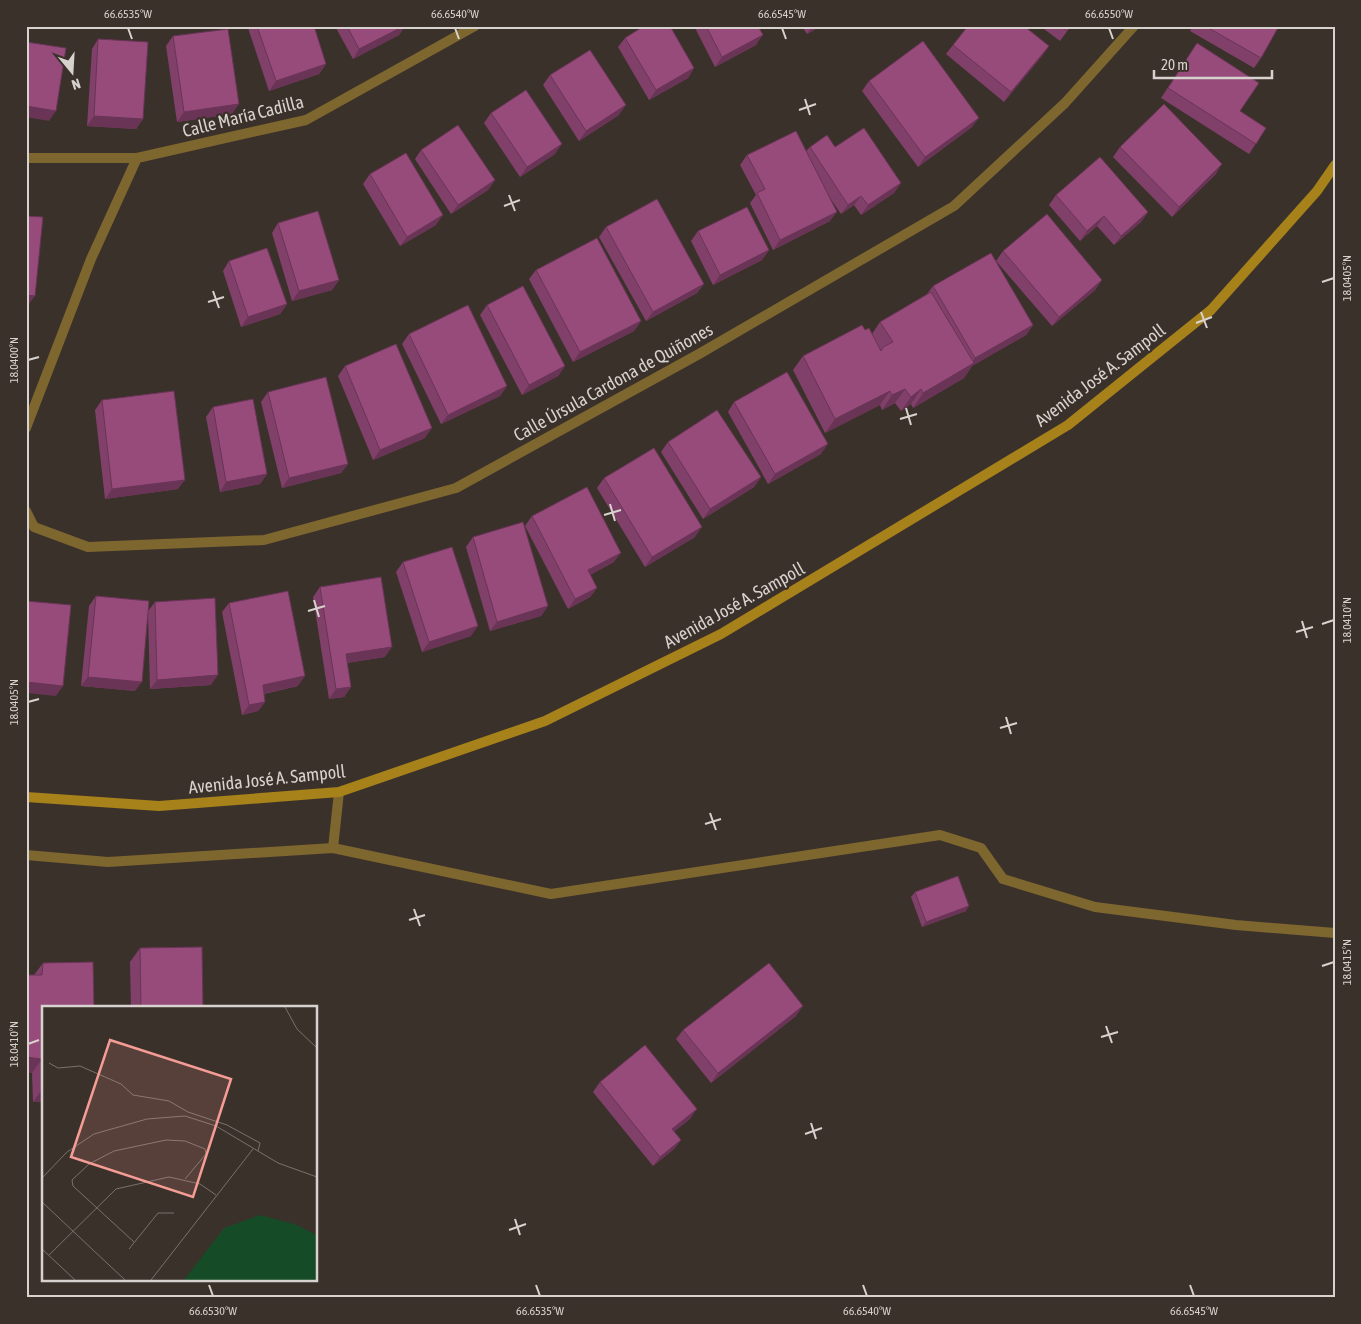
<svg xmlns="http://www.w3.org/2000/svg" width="1361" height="1324" font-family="'Asap Condensed',sans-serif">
<rect width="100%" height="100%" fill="#3b312b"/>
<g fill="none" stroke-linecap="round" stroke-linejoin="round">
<path stroke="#7e662f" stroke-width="10" d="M 333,848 L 339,792
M 1003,879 L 1095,907 L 1236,925 L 1335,933"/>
<path stroke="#7e662f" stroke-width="10" d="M 26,158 L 137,158 L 306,120 L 475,26
M 26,428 L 91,259 L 137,158
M 26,511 L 34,527 L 88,547 L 264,540 L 456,488 L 699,354 L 954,206 L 1065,103 L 1134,26
M 26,855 L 108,862 L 333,848 L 551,894 L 940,835 L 981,848 L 1003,879"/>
<path stroke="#a7811a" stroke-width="10" d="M 26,797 L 159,806 L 339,792 L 545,721 L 721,634 L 1068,425 L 1211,310 L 1317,191 L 1335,165"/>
</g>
<path fill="#81406a" d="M 249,26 L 314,26 L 326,64 L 319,74 L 269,91 L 248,28 Z
M 335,26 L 405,26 L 399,35 L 353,59 Z
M 694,26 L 758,26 L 756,45 L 715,67 Z
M 802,26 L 821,26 L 807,34 Z
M 1040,26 L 1071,26 L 1060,41 Z
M 1193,26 L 1279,26 L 1261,58 L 1254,68 L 1190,31 Z
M 173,36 L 232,114 L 177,122 L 166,46 Z
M 625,38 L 694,68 L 688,78 L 649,100 L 618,47 Z
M 98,39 L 143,119 L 136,129 L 87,126 L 92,49 Z
M 1197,43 L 1240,111 L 1266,128 L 1249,154 L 1161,98 Z
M 953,45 L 1049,46 L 1042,56 L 1004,102 L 946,54 Z
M 550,75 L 619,115 L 579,141 L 543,85 Z
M 869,81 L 972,127 L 918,167 L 862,91 Z
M 491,113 L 555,154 L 520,177 L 484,123 Z
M 810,147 L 835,147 L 901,183 L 894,193 L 861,215 L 854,205 L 841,214 L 828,195 L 830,221 L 773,250 L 750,203 L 756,195 L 740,165 L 747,155 L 806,151 Z
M 1120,147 L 1216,174 L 1172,217 L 1113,157 Z
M 421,150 L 495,180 L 488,190 L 451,214 L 415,159 Z
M 370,174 L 436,225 L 400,246 L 363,184 Z
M 1056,195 L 1148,212 L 1141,222 L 1114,245 L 1097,226 L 1080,241 L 1049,205 Z
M 278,223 L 339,280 L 332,290 L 292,301 L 272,233 Z
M 606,227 L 704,284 L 697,293 L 646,321 L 599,237 Z
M 698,231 L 769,250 L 762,260 L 713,285 L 691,241 Z
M 1003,251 L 1102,280 L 1095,290 L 1052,326 L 996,261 Z
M 229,261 L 287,304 L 280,314 L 241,327 L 223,271 Z
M 536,270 L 641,321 L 634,331 L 573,362 L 529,279 Z
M 933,286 L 1033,325 L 1026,335 L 972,366 L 964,378 L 913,408 L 911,404 L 901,411 L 895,403 L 882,410 L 880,405 L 825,433 L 793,370 L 803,356 L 865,330 L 872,334 L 880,322 L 927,294 Z
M 487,305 L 565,366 L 558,376 L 522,395 L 480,315 Z
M 409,334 L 507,386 L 500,396 L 441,424 L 402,344 Z
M 345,366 L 425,438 L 373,460 L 338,376 Z
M 268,392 L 348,464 L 341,473 L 282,488 L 261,402 Z
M 102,400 L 178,489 L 105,499 L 95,410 Z
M 734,402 L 821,454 L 768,484 L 728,412 Z
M 213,407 L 267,474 L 260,484 L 220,492 L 206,417 Z
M 668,442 L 761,477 L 754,487 L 703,519 L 661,452 Z
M 604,478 L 695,537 L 645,567 L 597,488 Z
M 532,516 L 614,562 L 590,575 L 597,588 L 590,597 L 568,609 L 525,526 Z
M 473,537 L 548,606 L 541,616 L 490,631 L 466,547 Z
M 403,562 L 471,636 L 422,652 L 396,572 Z
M 320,587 L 385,657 L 347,663 L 351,687 L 344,697 L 329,699 L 313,597 Z
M 96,596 L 148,611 L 155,602 L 211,685 L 150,689 L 148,614 L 135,691 L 81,686 L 89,606 Z
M 229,603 L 298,686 L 264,694 L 265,702 L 258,711 L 242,715 L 222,612 Z
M 915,892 L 966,911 L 922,927 L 911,897 Z
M 140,948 L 203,1008 L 131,1008 L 130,962 Z
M 43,963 L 44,1008 L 44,1102 L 33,1102 L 32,1073 L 26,1072 L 26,975 L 34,975 Z
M 796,1016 L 711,1083 L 676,1039 L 683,1030 Z
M 600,1082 L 690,1119 L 674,1131 L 681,1140 L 674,1149 L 653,1166 L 593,1092 Z"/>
<path fill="#693456" d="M 404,26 L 405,26 L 399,35 L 353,59 L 359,49 Z
M 812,26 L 821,26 L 807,34 Z
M 763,35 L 756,45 L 715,67 L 722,57 Z
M 1049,46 L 1042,56 L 1004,102 L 1011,92 Z
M 326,64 L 319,74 L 269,91 L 276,81 Z
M 694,68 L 688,78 L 649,100 L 656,90 Z
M 239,104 L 232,114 L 177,122 L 184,112 Z
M 626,105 L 619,115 L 579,141 L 586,131 Z
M 26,106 L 56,111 L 49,121 L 26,117 Z
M 94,116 L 143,119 L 136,129 L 87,126 Z
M 979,118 L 972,127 L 918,167 L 925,157 Z
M 562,144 L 555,154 L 520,177 L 527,167 Z
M 1222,164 L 1216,174 L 1172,217 L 1179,207 Z
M 495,180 L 488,190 L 451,214 L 458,205 Z
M 901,183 L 894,193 L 861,215 L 868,205 Z
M 861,196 L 854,205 L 841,214 L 848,205 Z
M 837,212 L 830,221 L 773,250 L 780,240 Z
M 1148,212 L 1141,222 L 1114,245 L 1121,236 Z
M 443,215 L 436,225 L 400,246 L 407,237 Z
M 1104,216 L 1097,226 L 1080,241 L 1087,231 Z
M 769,250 L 762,260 L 713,285 L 720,275 Z
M 339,280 L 332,290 L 292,301 L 299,291 Z
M 1102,280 L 1095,290 L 1052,326 L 1059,317 Z
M 704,284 L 697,293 L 646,321 L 653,312 Z
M 26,295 L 35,296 L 26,308 Z
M 287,304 L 280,314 L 241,327 L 248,317 Z
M 641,321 L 634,331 L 573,362 L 580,352 Z
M 1033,325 L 1026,335 L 972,366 L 964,378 L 913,408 L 923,393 L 969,366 L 975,358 Z
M 565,366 L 558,376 L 522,395 L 529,385 Z
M 507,386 L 500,396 L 441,424 L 448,415 Z
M 905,389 L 895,403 L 882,410 L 892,395 Z
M 921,389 L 911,404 L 901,411 L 911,397 Z
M 890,391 L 880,405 L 825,433 L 835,419 Z
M 432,428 L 425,438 L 373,460 L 380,450 Z
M 828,444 L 821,454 L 768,484 L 775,474 Z
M 348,464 L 341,473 L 282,488 L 289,478 Z
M 267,474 L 260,484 L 220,492 L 226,482 Z
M 761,477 L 754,487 L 703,519 L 710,509 Z
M 185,480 L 178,489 L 105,499 L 112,489 Z
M 702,527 L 695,537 L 645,567 L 652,557 Z
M 621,553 L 614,562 L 581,580 L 588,570 Z
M 597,588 L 590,597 L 568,609 L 575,599 Z
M 548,606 L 541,616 L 490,631 L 497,622 Z
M 478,626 L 471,636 L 422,652 L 429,642 Z
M 392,647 L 385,657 L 339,664 L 346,654 Z
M 218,675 L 211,685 L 150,689 L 157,680 Z
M 305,676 L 298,686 L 256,695 L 263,685 Z
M 88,677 L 142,682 L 135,691 L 81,686 Z
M 26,682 L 63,686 L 56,696 L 26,693 Z
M 351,687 L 344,697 L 329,699 L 336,689 Z
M 265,702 L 258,711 L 242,715 L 249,705 Z
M 969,906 L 966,911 L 922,927 L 926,922 Z
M 803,1006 L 796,1016 L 711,1083 L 718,1073 Z
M 26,1057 L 42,1059 L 32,1073 L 26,1072 Z
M 43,1088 L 44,1102 L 33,1102 Z
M 697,1109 L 690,1119 L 665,1139 L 672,1129 Z
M 681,1140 L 674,1149 L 653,1166 L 660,1157 Z"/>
<path fill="#964b7b" stroke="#693456" d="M 257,26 L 314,26 L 326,64 L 276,81 Z
M 347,26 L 404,26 L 359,49 Z
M 644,26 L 670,26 L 694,68 L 656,90 L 625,38 Z
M 706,26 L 758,26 L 763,35 L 722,57 Z
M 968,26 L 1024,26 L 1049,46 L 1011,92 L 953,45 Z
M 1061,26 L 1070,26 L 1067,31 Z
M 1205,26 L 1279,26 L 1261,58 Z
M 228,29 L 239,104 L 184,112 L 173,36 Z
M 98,39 L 148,42 L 143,119 L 94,116 Z
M 923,41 L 979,118 L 925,157 L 869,81 Z
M 26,42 L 66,48 L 56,111 L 26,106 Z
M 1197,43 L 1259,83 L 1240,111 L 1266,128 L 1256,144 L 1168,88 Z
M 590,50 L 626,105 L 586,131 L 550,75 Z
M 526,90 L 562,144 L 527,167 L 491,113 Z
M 1164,104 L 1222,164 L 1179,207 L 1120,147 Z
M 458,125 L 495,180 L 458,205 L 421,150 Z
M 864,128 L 901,183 L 868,205 L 861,196 L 848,205 L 810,147 L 827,135 L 835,147 Z
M 796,131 L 837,212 L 780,240 L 757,193 L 765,189 L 747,155 Z
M 406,153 L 443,215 L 407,237 L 370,174 Z
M 1100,157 L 1148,212 L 1121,236 L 1104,216 L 1087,231 L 1056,195 Z
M 657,199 L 704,284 L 653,312 L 606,227 Z
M 747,207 L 769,250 L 720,275 L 698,231 Z
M 318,211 L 339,280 L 299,291 L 278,223 Z
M 1047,214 L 1102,280 L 1059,317 L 1003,251 Z
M 26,216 L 43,217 L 35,296 L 26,295 Z
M 597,238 L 641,321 L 580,352 L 536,270 Z
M 267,248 L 287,304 L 248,317 L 229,261 Z
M 991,253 L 1033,325 L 975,358 L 933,286 Z
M 523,286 L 565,366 L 529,385 L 487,305 Z
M 931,292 L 974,363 L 923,393 L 921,389 L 911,397 L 905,389 L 892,395 L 890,391 L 835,419 L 803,356 L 862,325 L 865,330 L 869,328 L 881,351 L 883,347 L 893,342 L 880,322 Z
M 468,305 L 507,386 L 448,415 L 409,334 Z
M 396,344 L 432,428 L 380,450 L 345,366 Z
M 787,372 L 828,444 L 775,474 L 734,402 Z
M 326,377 L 348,464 L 289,478 L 268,392 Z
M 174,391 L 185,480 L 112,489 L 102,400 Z
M 253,399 L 267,474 L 226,482 L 213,407 Z
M 717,410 L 761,477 L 710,509 L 668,442 Z
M 654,448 L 702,527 L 652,557 L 604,478 Z
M 587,487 L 621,553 L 588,570 L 597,588 L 575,599 L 532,516 Z
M 523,522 L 548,606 L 497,622 L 473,537 Z
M 452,547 L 478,626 L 429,642 L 403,562 Z
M 381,577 L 392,647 L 346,654 L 351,687 L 336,689 L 320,587 Z
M 288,591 L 305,676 L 263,685 L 265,702 L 249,705 L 229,603 Z
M 96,596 L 149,601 L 142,682 L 88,677 Z
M 215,598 L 218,675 L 157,680 L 155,602 Z
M 26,601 L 71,605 L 63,686 L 26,682 Z
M 958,876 L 969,906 L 926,922 L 915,892 Z
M 202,947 L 203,1008 L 141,1008 L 140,948 Z
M 93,962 L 94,1008 L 44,1008 L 43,1088 L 42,1059 L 26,1057 L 26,975 L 42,975 L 43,963 Z
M 769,963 L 803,1006 L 718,1073 L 683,1030 Z
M 645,1045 L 697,1109 L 672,1129 L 681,1140 L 660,1157 L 600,1082 Z"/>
<path fill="none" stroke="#d8d2ce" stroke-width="2" d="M 128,28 L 132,39M 455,28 L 459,39M 782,28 L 786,39M 1109,28 L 1113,39M 805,99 L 810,115M 799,110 L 816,104M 509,195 L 515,211M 504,206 L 520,200M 1322,282 L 1334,278M 213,291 L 219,308M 208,302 L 224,297M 1201,312 L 1207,328M 1196,323 L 1212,317M 28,360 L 39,357M 906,408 L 911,425M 900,419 L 917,414M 610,504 L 615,521M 604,515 L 621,510M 314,600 L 319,617M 308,611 L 325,606M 1302,621 L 1307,638M 1322,624 L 1334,620M 1296,632 L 1313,627M 28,702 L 39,699M 1006,717 L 1011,734M 1000,728 L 1017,723M 710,813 L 716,830M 705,824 L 721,819M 414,909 L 420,926M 409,920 L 425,915M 1322,966 L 1334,962M 1106,1026 L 1112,1043M 1101,1037 L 1118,1032M 28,1044 L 39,1040M 811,1123 L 816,1139M 805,1134 L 822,1128M 515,1219 L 520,1235M 509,1230 L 526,1224M 209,1285 L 213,1296M 536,1285 L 540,1296M 863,1285 L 867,1296M 1190,1285 L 1194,1296"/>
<g text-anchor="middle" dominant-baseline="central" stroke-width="4.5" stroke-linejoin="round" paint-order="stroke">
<g font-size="18" fill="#d8d2ce" stroke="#3b312b">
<text transform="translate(243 116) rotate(-14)">Calle María Cadilla</text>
<text transform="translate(1100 375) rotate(-37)">Avenida José A. Sampoll</text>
<text transform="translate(613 382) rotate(-29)">Calle Úrsula Cardona de Quiñones</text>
<text transform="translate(734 605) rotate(-29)">Avenida José A. Sampoll</text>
<text transform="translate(267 779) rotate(-6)">Avenida José A. Sampoll</text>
</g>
</g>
<g transform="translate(42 1006)">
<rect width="275" height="275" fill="#3b312b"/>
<path d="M 218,209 L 252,218 L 275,229 L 275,274 L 142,274 L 182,222 Z" fill="#164b27"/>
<path fill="none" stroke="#7a716c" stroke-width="1" d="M 243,1 L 255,23 L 275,42M 7,57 L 16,62 L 38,60 L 79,78 L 91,89 L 127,95 L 146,106 L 185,119 L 218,137 L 216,145M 0,172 L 25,146 L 52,128 L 105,113 L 143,110 L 174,120 L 236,157 L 275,171M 0,196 L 83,274M 92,236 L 31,180 L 30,174 L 47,158 L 72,145 L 124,134 L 143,135 L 163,143 L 164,148 L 143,173M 0,243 L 33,274M 87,243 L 116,207 L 132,207M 7,249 L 74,183 L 127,171 L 158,178 L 174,189M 109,274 L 211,143"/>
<path fill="#f59c95" fill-opacity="0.15" stroke="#f59c95" stroke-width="2.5" d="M 68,34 L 189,73 L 151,191 L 29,151 Z"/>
<rect width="275" height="275" fill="none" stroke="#d8d2ce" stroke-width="2.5"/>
</g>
<rect width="1361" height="1324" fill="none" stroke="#3b312b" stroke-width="55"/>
<g transform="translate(72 72) rotate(162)" stroke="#3b312b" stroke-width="4" paint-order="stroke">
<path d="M0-4L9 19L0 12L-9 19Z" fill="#d8d2ce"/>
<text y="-8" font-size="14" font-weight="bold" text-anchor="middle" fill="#d8d2ce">N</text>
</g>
<path d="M1154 70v8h118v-8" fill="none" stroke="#d8d2ce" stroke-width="2.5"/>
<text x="1161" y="70" font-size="15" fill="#d8d2ce" stroke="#3b312b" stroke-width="4" paint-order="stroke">20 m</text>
<rect x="28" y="28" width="1306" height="1268" fill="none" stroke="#d8d2ce" stroke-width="2"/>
<g font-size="12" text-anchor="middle" fill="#d8d2ce">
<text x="128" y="18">66.6535°W</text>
<text x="455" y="18">66.6540°W</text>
<text x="782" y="18">66.6545°W</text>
<text x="1109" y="18">66.6550°W</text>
<text transform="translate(1347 278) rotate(-90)" y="4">18.0405°N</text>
<text transform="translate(14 360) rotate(-90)" y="4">18.0400°N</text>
<text transform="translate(1347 620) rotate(-90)" y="4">18.0410°N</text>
<text transform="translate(14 702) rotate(-90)" y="4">18.0405°N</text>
<text transform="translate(1347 962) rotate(-90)" y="4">18.0415°N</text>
<text transform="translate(14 1044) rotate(-90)" y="4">18.0410°N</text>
<text x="213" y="1315">66.6530°W</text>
<text x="540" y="1315">66.6535°W</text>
<text x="867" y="1315">66.6540°W</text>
<text x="1194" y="1315">66.6545°W</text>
</g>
</svg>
